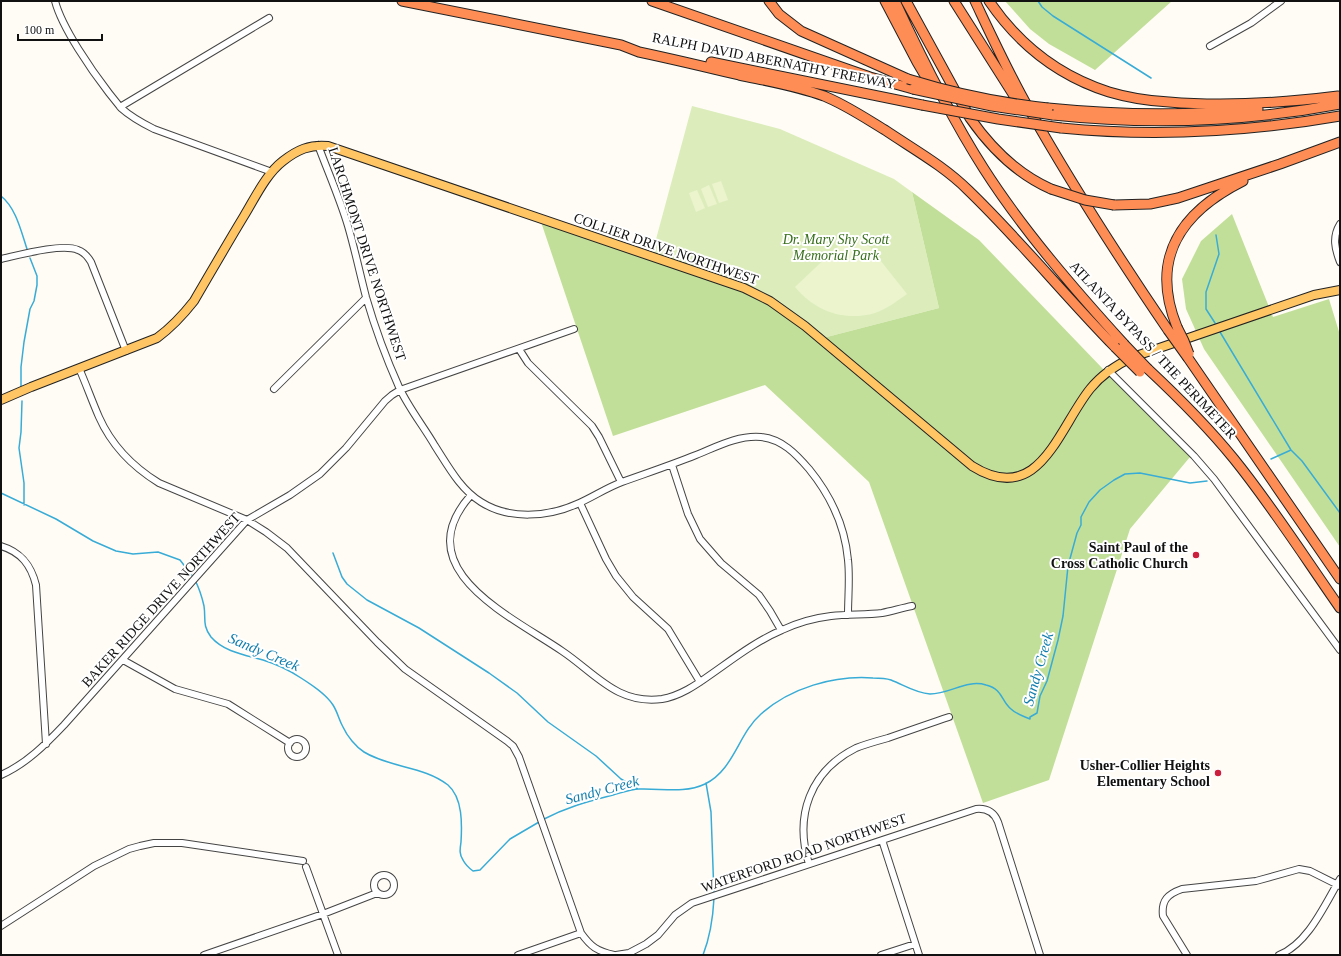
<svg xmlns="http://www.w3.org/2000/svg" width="1341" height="956" font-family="'Times New Roman',serif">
<rect width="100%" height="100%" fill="#fffcf5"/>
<path fill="#dcedbb" d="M 692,106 L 780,129 L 894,179 L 912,192 L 939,308 L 819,339 L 652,254 Z"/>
<path fill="#c2df99" d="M 1005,1 L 1172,1 L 1095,70 L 1049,44 L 1030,29 Z
M 912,192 L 979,240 L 1104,370 L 1164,426 L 1190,457 L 1130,529 L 1049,780 L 983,803 L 869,482 L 765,385 L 613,436 L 539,216 L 743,286 L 819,339 L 939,308 Z
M 1232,214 L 1273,317 L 1329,299 L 1340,335 L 1340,547 L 1204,349 L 1186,309 L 1182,279 L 1201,241 Z"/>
<path fill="#ebf4cd" d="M 721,181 L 728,200 L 719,203 L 712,184 Z
M 709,185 L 717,204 L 708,207 L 701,189 Z
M 697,190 L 705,208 L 696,212 L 689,193 Z
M 850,235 L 861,236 L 907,294 C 897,301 887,309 875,313 C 844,322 815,311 795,287 Z"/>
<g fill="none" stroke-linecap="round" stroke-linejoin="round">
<path stroke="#38acd6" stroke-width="1.5" d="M 1038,1 L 1042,7 L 1053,16 L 1151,78
M 1,196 C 16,208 21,231 27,249
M 1215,323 L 1206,309 L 1206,292 L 1219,254 L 1216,235
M 1220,332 L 1291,450 L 1302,461 L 1340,513
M 21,386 L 21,367 L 24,342 L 30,309 L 34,301 L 37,285 L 37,276 L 30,258
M 22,401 L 21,432 L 19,448 L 24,483 L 24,505
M 1271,459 L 1291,450
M 1,493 L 56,519 L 93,541 L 116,551 L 133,554 L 158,552 L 180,560 L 193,577
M 333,553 L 342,577 L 347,584 L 367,600 L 419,628 L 489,673 L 517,693 L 548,722 L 596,756 L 621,779 L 638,789
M 195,580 C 199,588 202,597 204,606 C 206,619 202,625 211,637 C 224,652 245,655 263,660 C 276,664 289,670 301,678 C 312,685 326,694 333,705 C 338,713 339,720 343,727 C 347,736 356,747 364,752 C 390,768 424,766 448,785 C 463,798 462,825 461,842 C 460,849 459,854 463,860 C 465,864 469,868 473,871 L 480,870 L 510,839 L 539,822
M 706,783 L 711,812 L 714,895
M 542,820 C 567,807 586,802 613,795 C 621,793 631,789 639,789 C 661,788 684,794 705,784 C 734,770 738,734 761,714 C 790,688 834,675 873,678 C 879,678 885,678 891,680 C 904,685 915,693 930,694 C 950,694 967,679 986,685 C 1003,689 1001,701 1011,709 C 1016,714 1023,716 1030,719 L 1030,717 L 1037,713 L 1040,696 L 1047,681 L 1058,640 L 1063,616 L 1068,566 L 1077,533 L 1081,525 L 1081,517 L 1089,502 L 1100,490 L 1114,480 L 1125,474 L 1140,473 L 1190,483 L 1207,481
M 703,955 C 710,937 713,918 714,898"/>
<g stroke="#444" stroke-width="8">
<path id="minor" d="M 55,1 C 62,28 92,71 109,93 C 113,98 117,103 121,108 C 131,117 142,123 154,129 L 272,172
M 1210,46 L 1251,23 L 1281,1
M 120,107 L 269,18
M 318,145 C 328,172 340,199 348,226 C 355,250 360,274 366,297 C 375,328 386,358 399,387 C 408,407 424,427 435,446 C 448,466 460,489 481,502 C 509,520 548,517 577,504 C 593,497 606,488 622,482 C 647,473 671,465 696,455 C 716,447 738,435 761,437 C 782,439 796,454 809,469 C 831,496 845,526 848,560 C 850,578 848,597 848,615
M 1340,224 C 1332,237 1335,249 1340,262
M 1,259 C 19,255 62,243 78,250 C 84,252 88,257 91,262 L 126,351
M 519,349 L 528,363 L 592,426 L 599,437 L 621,482
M 79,368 C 86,384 92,401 99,417 C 111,444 133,467 159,483 L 247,520 L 266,532 L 287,548 L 377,642 L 405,669 L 507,741 L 513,746 L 519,757 L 581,933 C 591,947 597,951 614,955
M 1108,370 L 1194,456 L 1214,479 L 1340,650
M 274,389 L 366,298
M 672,465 L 688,514 L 700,539 L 721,563 L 759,595 L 770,611 L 781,630
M 471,495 C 405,569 511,616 562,651 C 595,673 617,705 662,699 C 680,696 696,685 710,675 C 733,659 756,641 782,630 C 797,623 814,618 831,616 C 848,614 866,615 882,613 C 892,611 902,608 912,606
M 580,503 L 606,559 L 616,576 L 633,597 L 668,629 L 700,682
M 1,546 C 21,552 31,565 36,585 L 46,744
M 123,660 L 175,689 L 228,704 L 290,743
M288 748a9 9 0 1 1 18 0a9 9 0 1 1-18 0Z
M 1,775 C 26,764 46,744 64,725 L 247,520 L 290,495 L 320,474 L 346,448 L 385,401 L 392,395 L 400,390 L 574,329
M 882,840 L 919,955
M 809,864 C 794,816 810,771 856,748 C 866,744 877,741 888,738 C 908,731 928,724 949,717
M 306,867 L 338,955
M374 885a10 10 0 1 1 20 0a10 10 0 1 1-20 0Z
M 1,926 L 94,866 L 129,849 L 140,846 L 154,843 L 182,843 L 303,861
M 204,955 L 323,914 L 377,893
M 518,955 L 581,933
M 616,955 L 629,953 L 646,944 L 658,935 L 675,915 L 692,903 L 976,809 C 986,808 994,812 998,822 L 1040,955
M 881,955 L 915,944
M 1187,955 L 1163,916 C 1161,900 1168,894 1182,889 L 1256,881 L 1299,869 L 1310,871 L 1340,886
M 1279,955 C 1308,944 1325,904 1340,879"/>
</g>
<g stroke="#222" stroke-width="10">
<path id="major" d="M 1,400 L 31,387 L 157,338 C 172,327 183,315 194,301 C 211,272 227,244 244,216 C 255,198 266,174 283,161 C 297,150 310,144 328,146 L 744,288 L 770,301 L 805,326 L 972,466 C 1039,508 1058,429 1090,389 C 1102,374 1116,365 1133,357 L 1314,295 L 1340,290"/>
</g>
<g stroke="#222" stroke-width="11">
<path id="highway" d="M 402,1 L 621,45 L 639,52 C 672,59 706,67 739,75 C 767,81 797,86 824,96 C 846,105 865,118 885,130 C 913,149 944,166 968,190 C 1020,240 1065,296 1115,347
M 652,1 L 870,77 L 913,89
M 769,1 L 779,14 L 801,31 L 908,79
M 885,1 L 917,62 L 927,79
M 895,1 C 922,59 950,116 984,169 C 1023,230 1075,290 1124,344
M 906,1 L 970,118 C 991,148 1017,174 1051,189
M 954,1 L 1013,94 L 1023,104
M 975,1 C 992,37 1009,74 1029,109 C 1072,185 1119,258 1168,330
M 989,1 C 1019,45 1059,76 1109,92 C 1129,98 1149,101 1169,102 C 1226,107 1282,103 1338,96
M 711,62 L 922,105
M 1048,108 C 1118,115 1188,116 1258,109
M 1053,115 C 1148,125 1245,122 1340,104
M 1061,128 C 1154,137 1248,132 1340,116
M 1114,205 L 1150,204 L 1178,198 L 1280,164 L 1340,142
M 1177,327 C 1149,258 1181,212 1243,181
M 1188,358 L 1340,579
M 1148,369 C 1178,397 1208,427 1234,459 C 1272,506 1305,558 1340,608"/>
</g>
<use href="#minor" stroke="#fff" stroke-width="6"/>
<use href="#major" stroke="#ffc565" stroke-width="8"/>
<use href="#highway" stroke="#fd8c55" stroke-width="9"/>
<g stroke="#222" stroke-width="11" stroke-linecap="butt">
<path id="highway-bridge" d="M 908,79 C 953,93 1001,103 1048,108
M 913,89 L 992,106 L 1053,115
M 922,105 L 998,119 L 1061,128
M 1051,189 L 1085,200 L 1114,205
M 1177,327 L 1184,341 L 1189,354
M 1168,330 L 1188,358
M 1124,344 L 1148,369
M 1115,347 L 1140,372"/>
</g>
<use href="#highway-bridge" stroke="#fd8c55" stroke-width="9"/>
</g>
<g fill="#cc1e3d" stroke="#fff" stroke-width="1.5">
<circle cx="1196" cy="555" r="4"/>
<circle cx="1218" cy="773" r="4"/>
</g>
<g text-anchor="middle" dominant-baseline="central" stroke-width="4" stroke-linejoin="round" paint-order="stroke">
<g font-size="14" fill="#111" stroke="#fff">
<text transform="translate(774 61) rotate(11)">RALPH DAVID ABERNATHY FREEWAY</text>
<text transform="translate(666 249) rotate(19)">COLLIER DRIVE NORTHWEST</text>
<text transform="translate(367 254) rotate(72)">LARCHMONT DRIVE NORTHWEST</text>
<text transform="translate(1153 350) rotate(47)">ATLANTA BYPASS / THE PERIMETER</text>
<text transform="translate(161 600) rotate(-48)">BAKER RIDGE DRIVE NORTHWEST</text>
<text transform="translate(804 853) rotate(-19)">WATERFORD ROAD NORTHWEST</text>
</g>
<g font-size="14" font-style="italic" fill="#376f1b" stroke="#fff">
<text x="836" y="239">Dr. Mary Shy Scott<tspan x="836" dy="16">Memorial Park</tspan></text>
</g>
<g font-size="14" font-weight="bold" fill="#111" stroke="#fff" text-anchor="end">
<text x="1188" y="547">Saint Paul of the<tspan x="1188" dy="16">Cross Catholic Church</tspan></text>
<text x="1210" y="765">Usher-Collier Heights<tspan x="1210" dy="16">Elementary School</tspan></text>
</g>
<g font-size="15" font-style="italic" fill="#107dad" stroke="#fff">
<text transform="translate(264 652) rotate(23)">Sandy Creek</text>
<text transform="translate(1038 669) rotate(-74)">Sandy Creek</text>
<text transform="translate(602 790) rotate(-15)">Sandy Creek</text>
</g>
</g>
<rect width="1341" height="956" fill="none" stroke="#111111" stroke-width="4"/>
<path d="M18 34v6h84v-6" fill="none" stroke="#111111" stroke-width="2"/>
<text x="24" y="34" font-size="12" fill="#111111" stroke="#ffffff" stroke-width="3" paint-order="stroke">100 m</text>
</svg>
